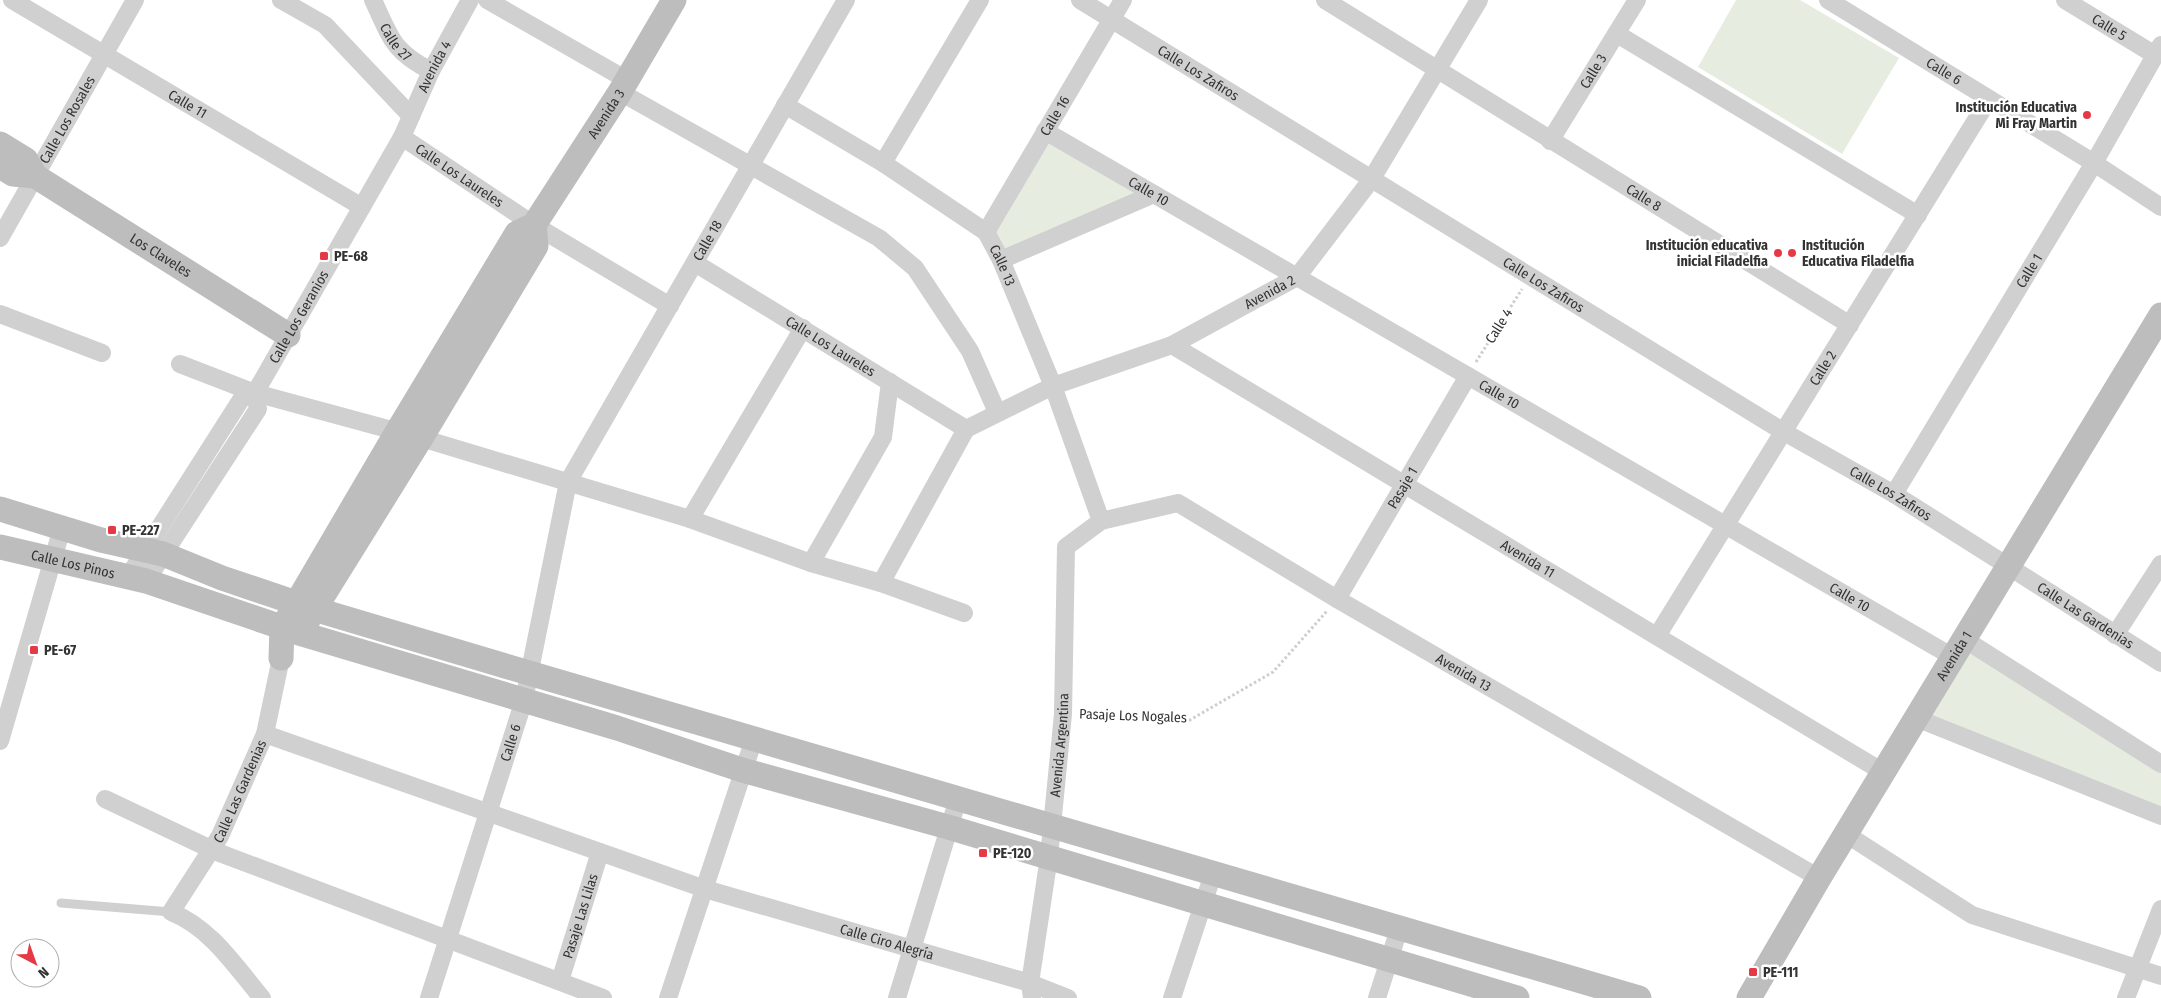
<svg xmlns="http://www.w3.org/2000/svg" width="2161" height="998" font-family="'Fira Sans Condensed',sans-serif">
<rect width="100%" height="100%" fill="#fff"/>
<path fill="#e6ecdf" d="M 1736,0 L 1800,0 L 1899,58 L 1842,154 L 1698,67 Z
M 1045,131 L 1154,194 L 1001,260 L 986,232 Z
M 1964,639 L 2161,764 L 2161,815 L 1922,720 Z"/>
<g fill="none" stroke-linecap="round" stroke-linejoin="round">
<path stroke="#cdcdcd" stroke-width="3" stroke-dasharray="2.5 2.5" stroke-linecap="butt" d="M 1476,362 L 1522,289
M 1079,715 L 1190,720 L 1273,672 L 1327,611"/>
<path stroke="#d0d0d0" stroke-width="9" d="M 61,903 L 171,912"/>
<g stroke="#d0d0d0" stroke-width="18">
<path id="s1" d="M 12,0 L 362,207"/>
<path d="M 281,0 L 325,25 L 411,116"/>
<path id="s2" d="M 373,0 C 391,38 392,51 431,71"/>
<path d="M 487,0 L 627,80"/>
<path id="s3" d="M 1080,0 L 1784,432 L 1894,494 L 2161,663"/>
<path id="s4" d="M 1325,0 L 1850,325"/>
<path id="s5" d="M 1828,0 L 2094,163 L 2161,207"/>
<path id="s6" d="M 2065,0 L 2155,55"/>
<path d="M 1617,34 L 1918,215"/>
<path d="M 620,92 L 879,238 L 915,268 L 970,351 L 997,412"/>
<path id="s7" d="M 785,105 L 883,163 L 986,232 L 1001,260 L 1053,386 L 1101,521"/>
<path id="s8" d="M 1045,131 L 1953,657"/>
<path id="s9" d="M 402,137 L 534,225 L 670,306"/>
<path id="s10" d="M 1550,141 L 1637,0"/>
<path d="M 883,163 L 980,0"/>
<path id="s11" d="M 986,232 L 1123,0"/>
<path id="s12" d="M 0,238 L 135,0"/>
<path d="M 1001,260 L 1154,194"/>
<path id="s13" d="M 695,263 L 966,429"/>
<path d="M 0,314 L 102,353"/>
<path id="s14" d="M 1172,345 L 1883,772"/>
<path d="M 180,364 L 255,393 L 421,438 L 690,519 L 811,563 L 881,583 L 964,613"/>
<path id="s15" d="M 966,429 L 1053,386 L 1172,345 L 1297,277 L 1371,180 L 1479,0"/>
<path id="s16" d="M 1894,494 L 2094,163 L 2161,45"/>
<path d="M 690,519 L 803,328"/>
<path d="M 811,563 L 883,437 L 890,382"/>
<path id="s17" d="M 128,577 L 242,398 L 255,393 L 402,137 L 431,71 L 470,0"/>
<path d="M 146,581 L 258,409 L 255,393"/>
<path d="M 881,583 L 966,429"/>
<path id="s18" d="M 1337,599 L 1468,376"/>
<path d="M 2115,635 L 2161,564"/>
<path id="s19" d="M 1657,636 L 1989,99"/>
<path d="M 1964,639 L 2161,764"/>
<path d="M 1916,718 L 2161,816"/>
<path id="s20" d="M 265,734 L 705,889 L 1030,983 L 1068,998"/>
<path d="M 0,741 L 62,528"/>
<path d="M 105,799 L 217,852 L 603,998"/>
<path d="M 1846,834 L 1972,915 L 2161,976"/>
<path id="s21" d="M 560,981 L 600,852"/>
<path id="s22" d="M 262,998 C 235,966 211,928 171,912 L 220,836 L 265,734 L 281,658"/>
<path id="s23" d="M 429,998 L 524,700 L 568,482 L 846,0"/>
<path d="M 668,998 L 754,739"/>
<path d="M 897,998 L 958,799"/>
<path id="s24" d="M 1032,998 L 1030,983 L 1049,857 L 1063,714 L 1066,547 L 1101,521 L 1178,503 L 1337,599 L 1819,878"/>
<path d="M 1172,998 L 1213,874"/>
<path d="M 1377,998 L 1399,929"/>
<path d="M 2126,998 L 2161,909"/>
</g>
<g stroke="#bdbdbd" stroke-width="25">
<path d="M 0,144 L 26,160 L 35,176"/>
<path id="s25" d="M 0,166 L 13,174 L 35,176 L 288,335"/>
<path d="M 0,509 L 101,540 L 163,554 L 222,578 L 314,609 L 529,673 L 1639,998"/>
<path id="s26" d="M 0,547 L 146,581 L 299,633 L 617,728 L 742,770 L 948,827 L 1517,998"/>
<path d="M 306,623 L 421,438 L 536,246 L 534,225"/>
<path id="s27" d="M 281,658 L 282,628 L 397,432 L 517,233 L 534,225 L 620,92 L 674,0"/>
<path id="s28" d="M 1749,998 L 1819,878 L 2161,315"/>
</g>
</g>
<g fill="#e63946" stroke="#fff" stroke-width="2">
<circle cx="2087" cy="115" r="5"/>
<circle cx="1778" cy="253" r="5"/>
<circle cx="1792" cy="253" r="5"/>
<rect x="319" y="251" width="10" height="10" rx="2.5"/>
<rect x="107" y="525" width="10" height="10" rx="2.5"/>
<rect x="29" y="645" width="10" height="10" rx="2.5"/>
<rect x="978" y="848" width="10" height="10" rx="2.5"/>
<rect x="1748" y="967" width="10" height="10" rx="2.5"/>
</g>
<g text-anchor="middle" dominant-baseline="central" stroke-width="5" stroke-linejoin="round" paint-order="stroke">
<g font-size="14" fill="#333" stroke="#fff">
<text stroke="none"><textPath href="#s6" startOffset="52">Calle 5</textPath></text>
<text stroke="none"><textPath href="#s2" startOffset="48">Calle 27</textPath></text>
<text stroke="none"><textPath href="#s17" startOffset="599">Avenida 4</textPath></text>
<text stroke="none"><textPath href="#s10" startOffset="82">Calle 3</textPath></text>
<text stroke="none"><textPath href="#s5" startOffset="136">Calle 6</textPath></text>
<text stroke="none"><textPath href="#s3" startOffset="139">Calle Los Zafiros</textPath></text>
<text stroke="none"><textPath href="#s1" startOffset="204">Calle 11</textPath></text>
<text stroke="none"><textPath href="#s27" startOffset="641">Avenida 3</textPath></text>
<text stroke="none"><textPath href="#s11" startOffset="135">Calle 16</textPath></text>
<text stroke="none"><textPath href="#s12" startOffset="136">Calle Los Rosales</textPath></text>
<text stroke="none"><textPath href="#s9" startOffset="69">Calle Los Laureles</textPath></text>
<text stroke="none"><textPath href="#s8" startOffset="120">Calle 10</textPath></text>
<text stroke="none"><textPath href="#s4" startOffset="375">Calle 8</textPath></text>
<text stroke="none"><textPath href="#s23" startOffset="814">Calle 18</textPath></text>
<text stroke="none"><textPath href="#s25" startOffset="186">Los Claveles</textPath></text>
<text stroke="none"><textPath href="#s7" startOffset="275">Calle 13</textPath></text>
<text stroke="none"><textPath href="#s16" startOffset="261">Calle 1</textPath></text>
<text stroke="none"><textPath href="#s3" startOffset="544">Calle Los Zafiros</textPath></text>
<text stroke="none"><textPath href="#s15" startOffset="334">Avenida 2</textPath></text>
<text stroke="none"><textPath href="#s17" startOffset="314">Calle Los Geranios</textPath></text>
<text transform="translate(1499 326) rotate(-58)">Calle 4</text>
<text stroke="none"><textPath href="#s13" startOffset="159">Calle Los Laureles</textPath></text>
<text stroke="none"><textPath href="#s19" startOffset="315">Calle 2</textPath></text>
<text stroke="none"><textPath href="#s8" startOffset="525">Calle 10</textPath></text>
<text stroke="none"><textPath href="#s18" startOffset="129">Pasaje 1</textPath></text>
<text stroke="none"><textPath href="#s3" startOffset="949">Calle Los Zafiros</textPath></text>
<text stroke="none"><textPath href="#s14" startOffset="415">Avenida 11</textPath></text>
<text stroke="none"><textPath href="#s26" startOffset="75">Calle Los Pinos</textPath></text>
<text stroke="none"><textPath href="#s8" startOffset="930">Calle 10</textPath></text>
<text stroke="none"><textPath href="#s3" startOffset="1179">Calle Las Gardenias</textPath></text>
<text stroke="none"><textPath href="#s28" startOffset="399">Avenida 1</textPath></text>
<text stroke="none"><textPath href="#s24" startOffset="908">Avenida 13</textPath></text>
<text transform="translate(1133 716) rotate(2)">Pasaje Los Nogales</text>
<text stroke="none"><textPath href="#s23" startOffset="268">Calle 6</textPath></text>
<text stroke="none"><textPath href="#s24" startOffset="255">Avenida Argentina</textPath></text>
<text stroke="none"><textPath href="#s22" startOffset="266">Calle Las Gardenias</textPath></text>
<text stroke="none"><textPath href="#s21" startOffset="68">Pasaje Las Lilas</textPath></text>
<text stroke="none"><textPath href="#s20" startOffset="656">Calle Ciro Alegría</textPath></text>
</g>
<g font-size="14" font-weight="bold" fill="#333" stroke="#fff" text-anchor="start">
<text x="2077" y="107" text-anchor="end">Institución Educativa<tspan x="2077" dy="16">Mi Fray Martin</tspan></text>
<text x="1768" y="245" text-anchor="end">Institución educativa<tspan x="1768" dy="16">inicial Filadelfia</tspan></text>
<text x="1802" y="245">Institución<tspan x="1802" dy="16">Educativa Filadelfia</tspan></text>
<text x="334" y="256">PE-68</text>
<text x="122" y="530">PE-227</text>
<text x="44" y="650">PE-67</text>
<text x="993" y="853">PE-120</text>
<text x="1763" y="972">PE-111</text>
</g>
</g>
<g transform="translate(35 963) rotate(139)"><circle r="24" fill="#ffffff" stroke="#adadad"/>
<path d="M0-4L9 19L0 12L-9 19Z" fill="#e63946"/>
<text y="-8" font-size="14" font-weight="bold" text-anchor="middle" fill="#333333">N</text>
</g>
</svg>
